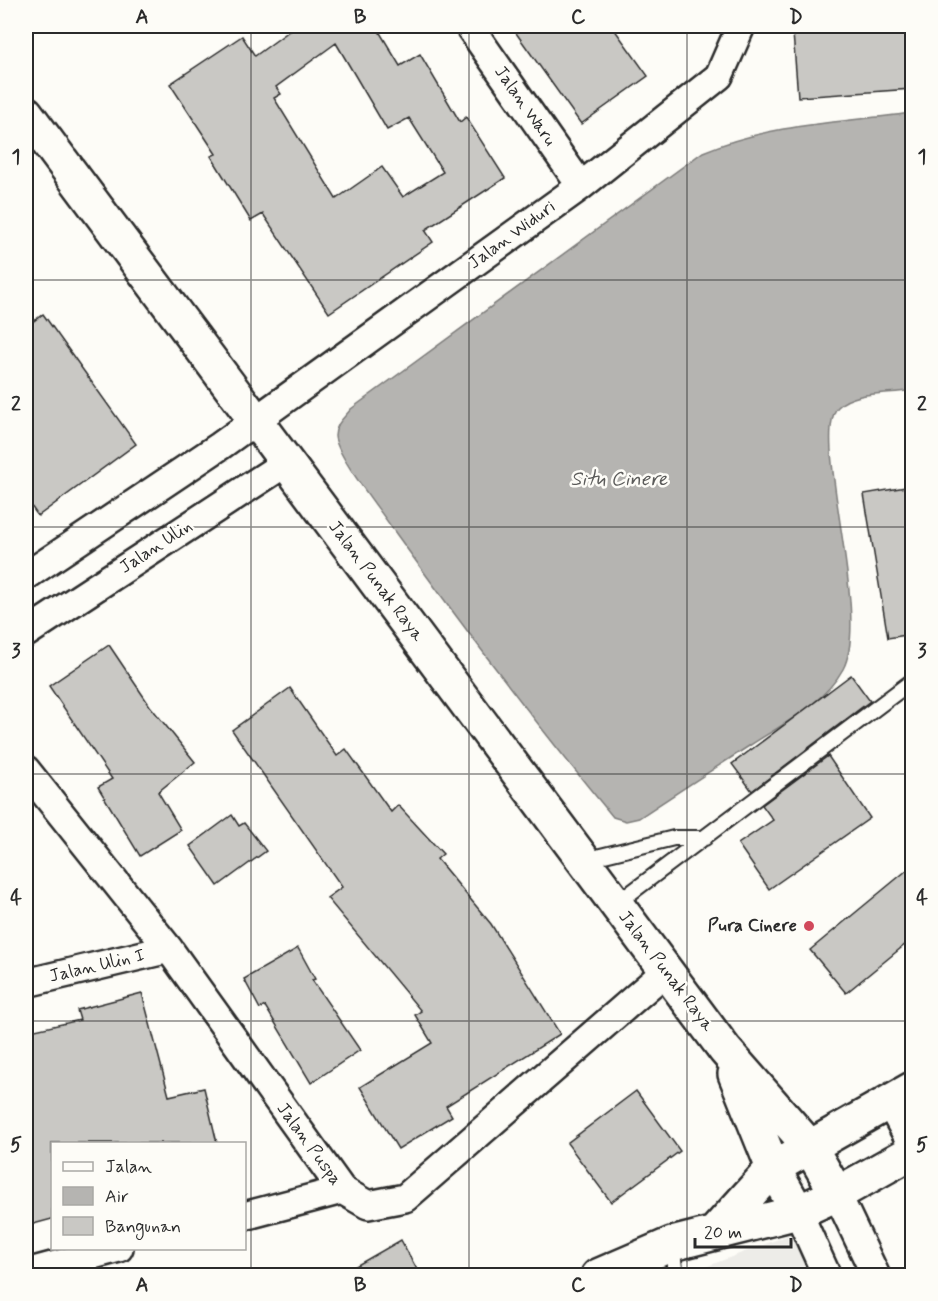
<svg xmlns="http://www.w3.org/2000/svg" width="938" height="1301" font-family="Mynerve,sans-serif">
<rect width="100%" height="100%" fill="#fdfcf7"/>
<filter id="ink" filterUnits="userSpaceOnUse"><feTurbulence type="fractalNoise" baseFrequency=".0167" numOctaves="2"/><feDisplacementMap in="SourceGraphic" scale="12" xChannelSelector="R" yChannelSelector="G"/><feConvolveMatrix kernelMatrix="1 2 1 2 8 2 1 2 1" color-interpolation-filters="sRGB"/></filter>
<g filter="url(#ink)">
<path fill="#edece8" d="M 794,1233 L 814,1276 L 682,1276 Z"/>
<path fill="#b5b4b1" stroke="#7e7d7b" stroke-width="1.5" d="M 912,113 L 912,390 C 891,395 855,390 838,407 C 810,435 872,615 843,669 C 824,704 781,725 749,746 C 712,770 675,794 639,818 L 626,821 L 613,817 C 536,724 463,627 392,528 C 380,510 336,455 335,436 C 335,424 345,417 351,409 L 703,152 C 769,124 842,122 912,113 Z"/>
<path fill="#c9c8c4" stroke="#2b2b2b" stroke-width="1.5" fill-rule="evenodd" d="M 296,26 L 376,26 L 400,66 L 420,54 L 460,122 L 466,117 L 505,178 L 425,230 L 433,242 L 329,313 L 263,214 L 251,221 L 211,156 L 216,154 L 170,84 L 242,36 L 255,56 ZM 336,43 L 387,130 L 409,118 L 443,172 L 403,197 L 382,167 L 336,199 L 274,98 L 281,94 L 276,87 Z
M 511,26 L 612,26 L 648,76 L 581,124 Z
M 912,26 L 912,89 L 798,97 L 793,33 Z
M 43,314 L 136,444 L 38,516 L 26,499 L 26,327 Z
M 912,486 L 912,634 L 888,638 L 864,494 Z
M 109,645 L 150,706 L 195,762 L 158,792 L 181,830 L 140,856 L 98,787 L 112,779 L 49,686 Z
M 851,675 L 870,701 L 752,791 L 732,764 Z
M 290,688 L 337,756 L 346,749 L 391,812 L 398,805 L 443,854 L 437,859 L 491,924 L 560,1034 L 446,1106 L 452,1116 L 398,1149 L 360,1087 L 432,1043 L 415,1015 L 421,1011 L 327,898 L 342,887 L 232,730 Z
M 828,756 L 870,818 L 769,889 L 738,844 L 773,820 L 762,805 Z
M 232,815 L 239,826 L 244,823 L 266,851 L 218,886 L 190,846 Z
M 912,866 L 912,939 L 846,993 L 810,950 Z
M 298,948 L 315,979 L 312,980 L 360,1050 L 311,1083 L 265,1006 L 260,1009 L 244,979 Z
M 142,993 L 169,1096 L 204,1088 L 217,1143 L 52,1143 L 52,1219 L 26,1226 L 26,1032 L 80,1020 L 77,1010 Z
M 636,1091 L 680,1151 L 611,1202 L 567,1143 Z
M 401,1240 L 420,1275 L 340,1275 Z"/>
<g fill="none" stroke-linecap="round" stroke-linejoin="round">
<g stroke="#2b2b2b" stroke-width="18">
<path id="service" d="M 584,860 L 674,838 L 705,838
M 616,904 L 912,681
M 672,1245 L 676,1276"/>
</g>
<g stroke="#2b2b2b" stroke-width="32">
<path id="minor" d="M 469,26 L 581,186
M 26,576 L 220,446 L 581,186 L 719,76 L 741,26
M 26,633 L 287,462
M 26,770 L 169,949 L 342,1190 L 368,1205 L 405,1198 L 666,971
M 26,983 L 169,949
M 837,1194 L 876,1276
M 798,1212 L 827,1276
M 244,1216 L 342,1190
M 26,1273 L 119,1248"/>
</g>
<g stroke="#2b2b2b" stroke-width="38">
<path id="secondary" d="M 26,113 L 725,1050 L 810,1147 L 837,1194
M 735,1074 L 773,1168 L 798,1212
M 892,1101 L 912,1138
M 716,1231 L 773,1168 L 912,1089
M 598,1276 L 672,1244 L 798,1212 L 837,1194 L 912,1152"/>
</g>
<use href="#service" stroke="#fdfcf7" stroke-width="14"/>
<use href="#minor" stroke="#fdfcf7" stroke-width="27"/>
<use href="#secondary" stroke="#fdfcf7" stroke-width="33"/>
</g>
</g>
<path fill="none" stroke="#2b2b2b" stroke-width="1.5" stroke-opacity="0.55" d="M 251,26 L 251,1276M 469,26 L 469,1276M 687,26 L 687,1276M 26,280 L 912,280M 26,527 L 912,527M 26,774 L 912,774M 26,1021 L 912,1021"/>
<circle fill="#d1495b" stroke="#fdfcf7" stroke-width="2" cx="809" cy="926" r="6"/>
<g text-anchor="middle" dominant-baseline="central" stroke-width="5" stroke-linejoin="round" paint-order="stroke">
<g font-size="18" fill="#2b2b2b" stroke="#fdfcf7">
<text transform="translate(525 106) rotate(55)">Jalan Waru</text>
<text transform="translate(512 235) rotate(-36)">Jalan Widuri</text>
<text transform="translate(156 547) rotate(-33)">Jalan Ulin</text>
<text transform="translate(376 581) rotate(53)">Jalan Punak Raya</text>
<text transform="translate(97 966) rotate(-13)">Jalan Ulin I</text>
<text transform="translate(666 971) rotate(53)">Jalan Punak Raya</text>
<text transform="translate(309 1144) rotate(54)">Jalan Puspa</text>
</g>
<g font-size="18" font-weight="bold" fill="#2b2b2b" stroke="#fdfcf7" text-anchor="end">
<text x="797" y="926">Pura Cinere</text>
</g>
<g font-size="20" font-style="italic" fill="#5b5b5a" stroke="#fdfcf7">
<text x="619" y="479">Situ Cinere</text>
</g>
</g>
<rect width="938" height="1301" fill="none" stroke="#fdfcf7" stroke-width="66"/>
<rect x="51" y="1142" width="195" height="108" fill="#fdfcf7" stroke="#a9a8a5" stroke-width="1.5"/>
<rect x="63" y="1162" width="30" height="9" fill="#fdfcf7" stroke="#a9a8a5" stroke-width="1.5"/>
<text x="105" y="1172" font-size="18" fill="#2b2b2b">Jalan</text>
<rect x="63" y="1187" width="30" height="18" fill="#b5b4b1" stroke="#a9a8a5" stroke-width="1.5"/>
<text x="105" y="1202" font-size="18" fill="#2b2b2b">Air</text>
<rect x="63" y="1217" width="30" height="18" fill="#c9c8c4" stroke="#a9a8a5" stroke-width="1.5"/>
<text x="105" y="1232" font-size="18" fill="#2b2b2b">Bangunan</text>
<path d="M695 1238v9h96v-9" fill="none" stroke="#2b2b2b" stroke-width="3"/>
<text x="704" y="1238" font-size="18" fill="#2b2b2b" stroke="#fdfcf7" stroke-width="4.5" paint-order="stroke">20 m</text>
<rect x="33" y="33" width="872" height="1235" fill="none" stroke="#2b2b2b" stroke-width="2"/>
<g font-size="20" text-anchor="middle" font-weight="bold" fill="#2b2b2b">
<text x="142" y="23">A</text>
<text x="360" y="23">B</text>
<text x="578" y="23">C</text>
<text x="796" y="23">D</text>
<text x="16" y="163">1</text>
<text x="922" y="163">1</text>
<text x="16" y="410">2</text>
<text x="922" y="410">2</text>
<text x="16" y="657">3</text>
<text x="922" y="657">3</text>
<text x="16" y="904">4</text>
<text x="922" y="904">4</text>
<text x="16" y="1151">5</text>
<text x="922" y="1151">5</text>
<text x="142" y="1291">A</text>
<text x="360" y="1291">B</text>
<text x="578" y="1291">C</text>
<text x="796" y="1291">D</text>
</g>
</svg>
